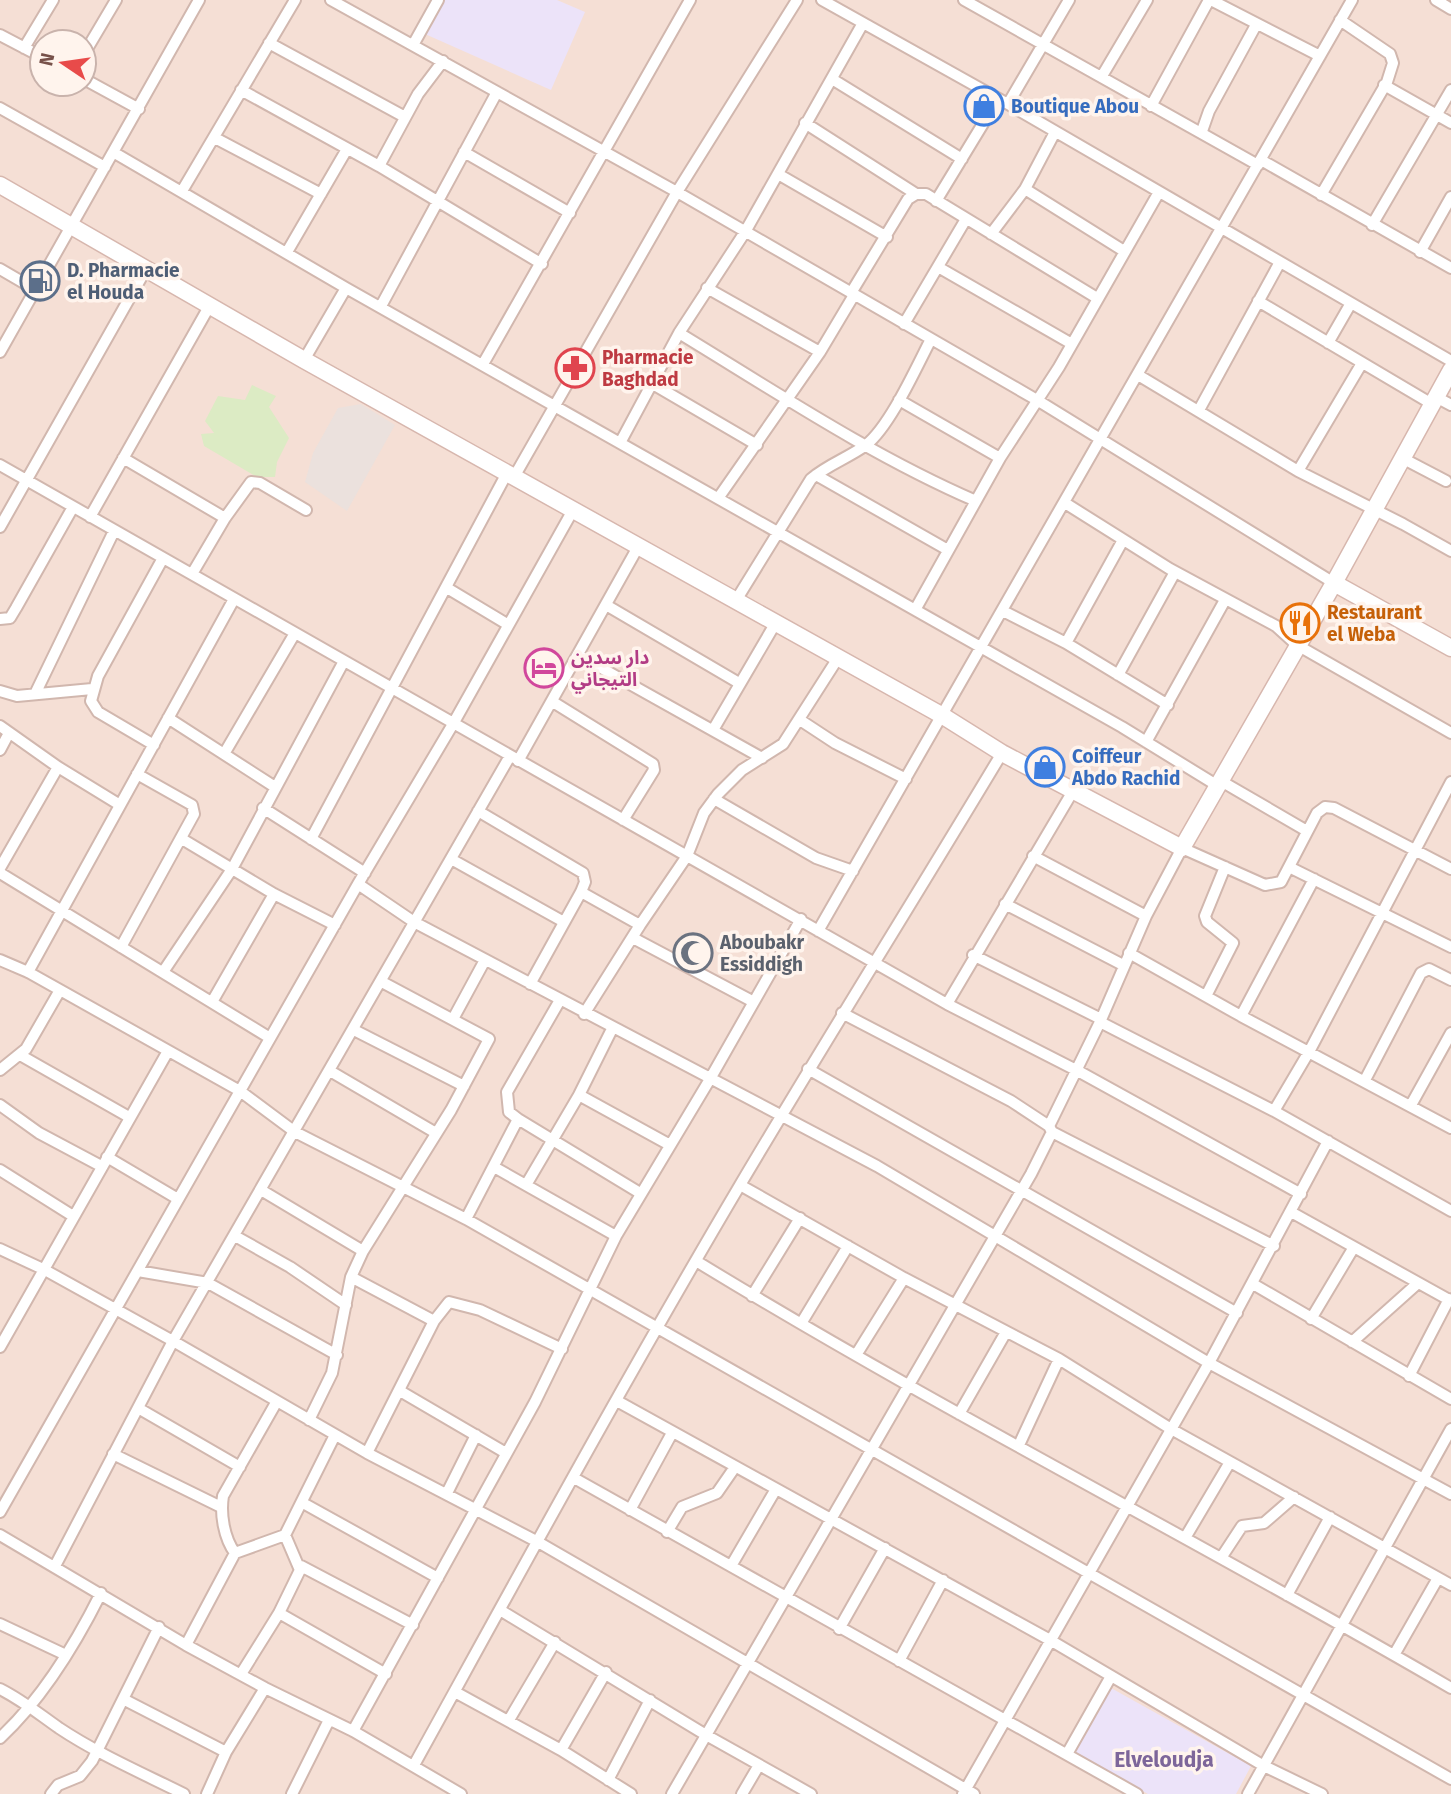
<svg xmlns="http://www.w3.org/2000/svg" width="1451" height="1794" font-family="'Fira Sans','Noto Sans Arabic',sans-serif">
<rect width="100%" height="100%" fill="#fdefe7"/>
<path fill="#f5dfd5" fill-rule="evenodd" d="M 0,0 L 1451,0 L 1451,1794 L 0,1794 ZM 42,42 L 84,42 L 84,84 L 42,84 Z"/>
<path fill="#ebe1dd" d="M 361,404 L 395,425 L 347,511 L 305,482 L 313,453 L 338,408 Z"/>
<path fill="#ece3f9" d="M 439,0 L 557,0 L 585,12 L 551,90 L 425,34 Z
M 1111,1688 L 1251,1766 L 1236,1794 L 1148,1794 L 1075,1753 Z"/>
<path fill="#dcebc4" d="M 252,385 L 276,396 L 269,407 L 289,438 L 277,462 L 275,477 L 257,477 L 204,446 L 201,434 L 214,433 L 205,421 L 218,396 L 245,400 Z"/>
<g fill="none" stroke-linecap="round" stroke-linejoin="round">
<g stroke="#d1b7ae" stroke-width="14">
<path id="street" d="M 331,0 L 677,192 L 1037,400 L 1334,583
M 822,0 L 1008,104 L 1451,361
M 964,0 L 1258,165
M 1211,0 L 1320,56
M 1436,0 L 1451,9
M 0,35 L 42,57
M 269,43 L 405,117
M 413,45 L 438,0
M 24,48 L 53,0
M 84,54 L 116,0
M 1102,76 L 1147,0
M 84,79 L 139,109
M 832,79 L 962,159
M 1384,85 L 1451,123
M 241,90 L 379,166 L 542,264
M 1008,104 L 1069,0
M 1151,106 L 1209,0
M 0,108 L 105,167
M 805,123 L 916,194
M 1202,131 L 1209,111 L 1256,25
M 215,138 L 321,194
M 113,152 L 346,288 L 1122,727 L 1218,786
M 464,152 L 570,213
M 1261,160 L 1451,268
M 379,166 L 418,94 L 443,61
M 778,174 L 887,237
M 1025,189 L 1124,251
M 182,191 L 295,0
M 1321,195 L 1387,82 L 1393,63 L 1390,54 L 1340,20
M 936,201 L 998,99
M 1372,225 L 1451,90
M 991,234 L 1025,189 L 1055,132
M 287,252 L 347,149
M 1420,252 L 1451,197
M 938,267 L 1072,344
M 0,269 L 36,290
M 707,288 L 820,352
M 851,293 L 908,199 L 916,194 L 926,194 L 1097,298
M 1258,301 L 1432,404
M 381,306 L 497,92
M 904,324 L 966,219
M 679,333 C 776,392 872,456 976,501
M 1328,343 L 1351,303
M 0,352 L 199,0
M 304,360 L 346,288
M 483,364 L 690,0
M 1138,375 L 1298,471 L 1403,524 L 1451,551
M 651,383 L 757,445
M 1436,397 L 1451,405
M 899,400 L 1000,458
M 1199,410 L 1280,262
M 620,443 L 679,333 L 745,232 L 863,23
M 123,458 L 225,518
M 1402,458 L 1446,481
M 0,465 L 947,1004 L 1078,1071 L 1301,1194
M 1298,471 L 1362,363
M 816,475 L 948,550
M 514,477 L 677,192 L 797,0
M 719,497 L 820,352 L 854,295
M 1065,503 L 1170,569 L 1276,626 L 1297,645 L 1451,733
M 90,517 L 210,305
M 0,527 L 146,269
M 192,574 L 225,518 L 251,482 L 260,483 L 306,510
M 447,588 L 507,624
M 735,602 L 811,479 C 827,465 848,458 866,445 C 890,426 916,368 931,339
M 606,605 L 739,683
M 915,610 L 1000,458 L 1059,367 L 1159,192
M 1003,611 L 1066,643 L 1168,705
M 0,619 L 10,618 L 16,608 L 73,507
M 1066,643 L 1123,540
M 578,655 L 762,758
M 1118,675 L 1175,572
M 0,691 L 17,696 L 92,689
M 36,692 L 114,531
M 553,702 L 653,764 L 654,770 L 623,820
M 168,718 L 275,787
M 800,720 L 835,743 L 906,779
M 0,726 L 58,767 L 120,805
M 713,730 L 775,624
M 1146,742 L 1225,600
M 154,745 L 98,712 L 91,701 L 98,676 L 163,558
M 0,750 L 9,733
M 224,754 L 295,633
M 518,761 L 638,547
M 1221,781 L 1307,831
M 714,799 L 816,858 L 853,871
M 263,808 L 365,873
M 478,811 L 583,873 L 585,882 L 581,892 L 530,984
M 182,839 L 274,894 L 335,925
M 311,839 L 507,473
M 1033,856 L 1146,916
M 451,859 L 564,922
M 1289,867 L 1451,947
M 0,868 L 58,767
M 0,873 L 270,1038
M 358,884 L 414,922 L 877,1166 L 1209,1363 L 1451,1494
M 581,892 L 640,925 L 584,1014
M 1005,904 L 1123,965
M 640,925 L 687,856 L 704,813 L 718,794 L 742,770 L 783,744 L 838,658
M 818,931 L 1352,0
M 633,938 L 752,1001
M 121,947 L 194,814 L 192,805 L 137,774
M 1129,953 L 1241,1016 L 1451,1128
M 973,955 L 1101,1019
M 0,960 L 28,972 L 240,1091 L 295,1132 L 466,1219 L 1451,1779
M 28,972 L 234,599
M 163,972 L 232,869 L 344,661
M 1206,996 L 1233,943 L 1207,922 L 1205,916 L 1225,867
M 212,1002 L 274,894
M 947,1004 L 1073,791
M 842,1013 L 1011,1101 L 1049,1126
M 1241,1016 L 1314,879
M 453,1019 L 485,960
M 1100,1022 L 1274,1111 L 1451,1211
M 354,1030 L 464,1086
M 20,1055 L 129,1117
M 808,1069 L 1237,1313
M 0,1070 L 26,1049 L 60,990
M 330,1071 L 436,1133
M 1365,1080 L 1421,973 L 1429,969 L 1451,980
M 579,1095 L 670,1145
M 0,1105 L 39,1133 L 101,1166
M 1411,1105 L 1451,1033
M 1274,1111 L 1310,1050 L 1451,782
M 518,1119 L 640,1193
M 1052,1132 L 1274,1246
M 107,1157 L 178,1199
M 494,1167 L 616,1236
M 0,1170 L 73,1216
M 526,1185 L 579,1095 L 613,1027
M 740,1185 L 904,1278 L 1059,1359 L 1171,1429 L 1451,1585
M 261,1190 L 363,1251
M 1291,1212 L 1451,1301
M 466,1219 L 518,1119 L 509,1112 L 507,1092 L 560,1000
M 235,1236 L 290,1267 L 346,1305
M 0,1249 L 43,1269 L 173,1341 L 367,1453 L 538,1542 L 974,1794
M 696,1261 C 943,1412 1201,1542 1451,1688
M 138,1271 L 208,1283 L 337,1355
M 351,1277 L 434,1321
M 1253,1284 L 1451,1399
M 752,1296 L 800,1218
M 1311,1319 L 1354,1247
M 802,1322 L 848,1246
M 1352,1342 L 1418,1283
M 0,1347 L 168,1051
M 856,1355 L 904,1278
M 1409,1376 L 1449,1299
M 400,1391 L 506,1453
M 617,1401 L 1050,1640 L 1264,1766 L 1322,1794
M 138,1408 L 240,1467
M 959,1414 L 1006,1332
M 309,1420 L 332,1373 L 351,1277 L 363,1251 L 451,1110 L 489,1039 L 382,982
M 1019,1445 L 1059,1359
M 367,1453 L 434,1321 L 449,1302 L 480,1310 L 562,1349
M 113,1454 L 221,1507
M 574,1478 L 1137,1794
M 447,1493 L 476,1435
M 303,1503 L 438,1578
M 630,1510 L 672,1433
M 0,1512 L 358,884 L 453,724 L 573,510
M 667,1532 L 682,1507 L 717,1493 L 735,1467
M 0,1535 L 186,1645 L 265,1688 L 353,1731 L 461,1794
M 1185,1538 L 1230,1462
M 235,1553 L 285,1535
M 1221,1558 L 1242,1526 L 1264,1523 L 1294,1497
M 55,1566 L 173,1341 L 510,756
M 301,1566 L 413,1625
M 731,1566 L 776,1489
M 1287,1595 L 1330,1517
M 500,1610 L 706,1735 L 811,1794
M 279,1613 L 386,1674
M 0,1624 L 66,1655
M 839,1629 L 885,1548
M 186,1645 L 235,1553 C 224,1538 220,1514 223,1496 L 277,1401
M 1394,1655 L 1438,1578
M 899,1661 L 943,1580
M 241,1674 L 279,1613 L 300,1570 L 285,1535 L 335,1435
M 0,1689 C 22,1700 39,1714 59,1728 C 98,1754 142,1773 184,1794
M 455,1692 L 561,1750 L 631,1794
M 123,1699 L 226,1752
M 509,1720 L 555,1642
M 353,1731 L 535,1402 L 616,1236 L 710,1079 L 801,919
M 0,1738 C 43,1698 75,1645 101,1593
M 561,1750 L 606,1672
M 1067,1754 L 1110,1678
M 414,1765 C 521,1571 627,1376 740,1185 C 826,1040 915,898 1002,753
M 608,1780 L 650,1700
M 51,1794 L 58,1785 L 80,1776 L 92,1761 L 159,1627
M 207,1794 L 226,1752 L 265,1688
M 292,1794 L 329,1720
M 672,1794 L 1031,1174 L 1052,1132 L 1049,1126 L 1100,1022 L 1146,916 L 1182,848 L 1265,885 L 1281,882 L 1317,813 L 1325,807 L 1334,808 L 1451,869
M 742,1794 L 759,1765
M 963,1794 L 1209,1363 L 1328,1141
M 1248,1794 L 1451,1429"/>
</g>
<g stroke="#d7b7ae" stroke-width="19">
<path id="secondary" d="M 0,185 L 304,360 L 943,716 L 1002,753 L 1182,848 L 1334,583 L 1451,370
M 1334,583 L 1451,648"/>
</g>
<use href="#street" stroke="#fff" stroke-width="10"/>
<use href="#secondary" stroke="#fff" stroke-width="16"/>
</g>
<defs>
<g id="shop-ring" transform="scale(2.0125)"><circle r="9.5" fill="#fff4ed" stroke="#3f7fe0" stroke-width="1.5"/><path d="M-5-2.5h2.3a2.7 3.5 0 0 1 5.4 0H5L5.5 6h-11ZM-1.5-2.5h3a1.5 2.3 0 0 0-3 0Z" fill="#3f7fe0"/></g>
<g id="fuel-ring" transform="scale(2.0125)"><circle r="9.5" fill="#fff4ed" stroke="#5c6f8a" stroke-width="1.5"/><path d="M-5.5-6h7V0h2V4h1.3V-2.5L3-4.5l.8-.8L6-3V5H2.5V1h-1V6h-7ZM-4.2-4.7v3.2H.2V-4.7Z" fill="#5c6f8a"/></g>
<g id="pharmacy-ring" transform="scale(2.0125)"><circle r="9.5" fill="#fff4ed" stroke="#e0444e" stroke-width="1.5"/><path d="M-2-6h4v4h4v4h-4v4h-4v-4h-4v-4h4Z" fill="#e0444e"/></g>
<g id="restaurant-ring" transform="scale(2.0125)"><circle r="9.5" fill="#fff4ed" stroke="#e8710a" stroke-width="1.5"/><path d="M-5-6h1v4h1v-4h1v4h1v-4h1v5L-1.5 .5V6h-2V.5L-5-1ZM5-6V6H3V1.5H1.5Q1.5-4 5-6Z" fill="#e8710a"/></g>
<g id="hotel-ring" transform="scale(2.0125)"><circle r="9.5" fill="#fff4ed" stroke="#d1479c" stroke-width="1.5"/><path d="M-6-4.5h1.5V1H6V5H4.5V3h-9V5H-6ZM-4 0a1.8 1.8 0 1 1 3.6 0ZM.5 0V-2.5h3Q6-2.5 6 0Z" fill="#d1479c"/></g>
<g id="mosque-ring" transform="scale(2.0125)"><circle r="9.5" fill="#fff4ed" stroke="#6b7280" stroke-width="1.5"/><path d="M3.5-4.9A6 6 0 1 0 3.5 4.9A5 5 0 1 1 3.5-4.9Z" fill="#6b7280"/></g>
</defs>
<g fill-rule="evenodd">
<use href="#shop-ring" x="984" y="106"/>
<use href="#fuel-ring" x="40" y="281"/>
<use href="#pharmacy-ring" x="575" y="368"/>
<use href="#restaurant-ring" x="1300" y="623"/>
<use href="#hotel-ring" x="544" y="668"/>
<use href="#shop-ring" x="1045" y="767"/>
<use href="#mosque-ring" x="693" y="953"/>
</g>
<g text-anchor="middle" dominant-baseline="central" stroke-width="7" stroke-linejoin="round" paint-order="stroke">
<g font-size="19" font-weight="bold" fill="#366cbe" stroke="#fff4ed" text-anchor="start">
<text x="1011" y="106">Boutique Abou</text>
<text x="1072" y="756">Coiffeur<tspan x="1072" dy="22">Abdo Rachid</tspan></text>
</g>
<g font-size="19" font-weight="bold" fill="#4e5e75" stroke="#fff4ed" text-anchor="start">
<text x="67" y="270">D. Pharmacie<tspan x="67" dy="22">el Houda</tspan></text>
</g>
<g font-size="19" font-weight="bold" fill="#be3a42" stroke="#fff4ed" text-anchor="start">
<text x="602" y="357">Pharmacie<tspan x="602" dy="22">Baghdad</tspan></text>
</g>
<g font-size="19" font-weight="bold" fill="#c56008" stroke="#fff4ed" text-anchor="start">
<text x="1327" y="612">Restaurant<tspan x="1327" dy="22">el Weba</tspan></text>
</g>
<g font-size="19" font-weight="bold" fill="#b23c85" stroke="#fff4ed" text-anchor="start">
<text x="571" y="657">دار سدين<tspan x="571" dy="22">التيجاني</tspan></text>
</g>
<g font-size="19" font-weight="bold" fill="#5b616d" stroke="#fff4ed" text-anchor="start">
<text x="720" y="942">Aboubakr<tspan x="720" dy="22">Essiddigh</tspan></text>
</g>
<g font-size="21" font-weight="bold" fill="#7d669a" stroke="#fff4ed">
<text x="1164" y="1760">Elveloudja</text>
</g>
</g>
<g transform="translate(63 63) rotate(283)"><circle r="33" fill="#fff4ed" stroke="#c9b3ac" stroke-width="2"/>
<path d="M0-5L12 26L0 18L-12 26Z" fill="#e84b4a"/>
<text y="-10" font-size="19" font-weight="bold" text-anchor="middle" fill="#77514a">N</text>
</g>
</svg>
